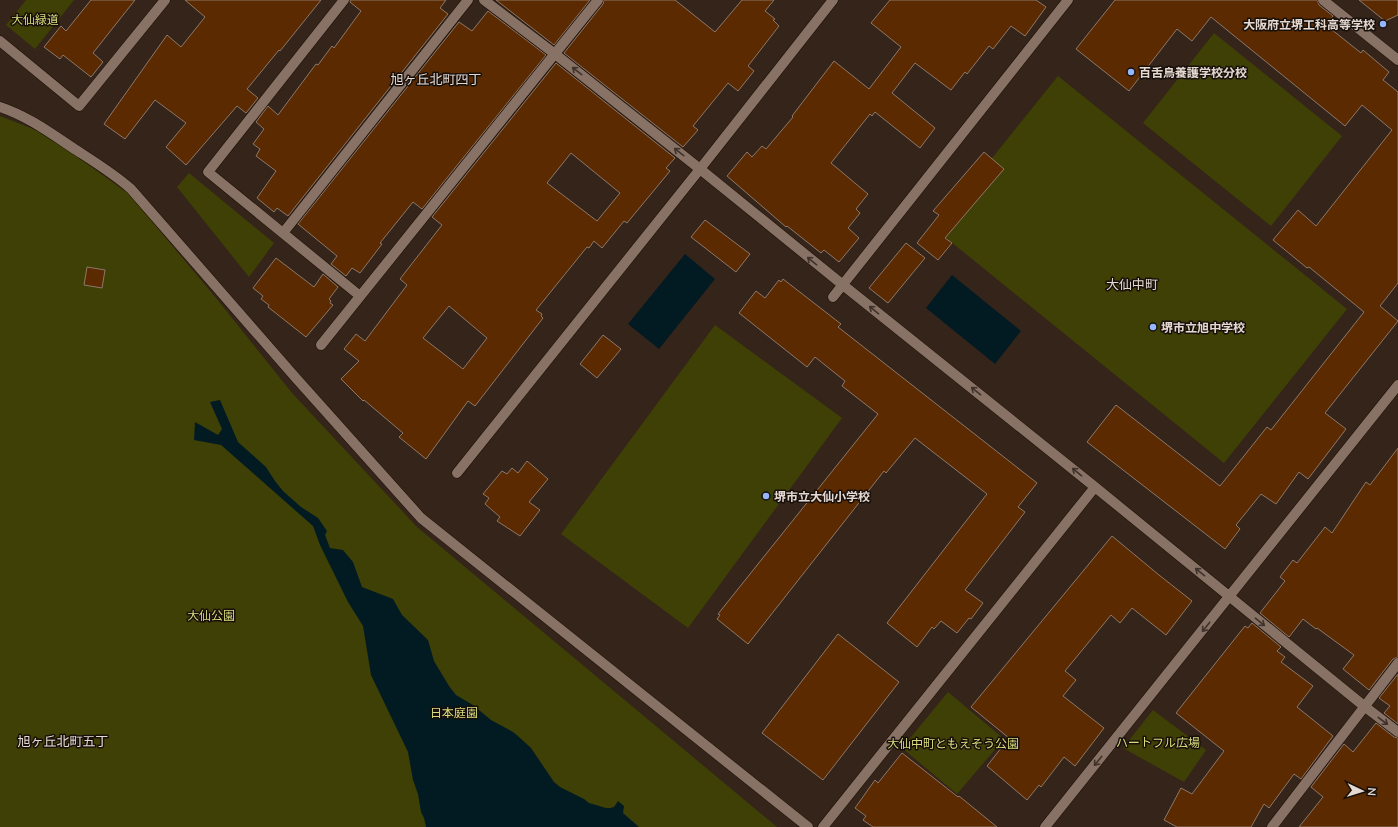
<svg xmlns="http://www.w3.org/2000/svg" width="1398" height="827" font-family="Mulish,'Noto Sans JP',sans-serif">
<rect width="100%" height="100%" fill="#352419"/>
<path fill="#3f4006" d="M 26,0 L 74,0 L 35,49 L 6,25 Z
M 1214,33 L 1342,136 L 1271,226 L 1143,123 Z
M 1058,76 L 1347,309 L 1224,463 L 935,229 Z
M 0,116 L 46,134 L 129,194 L 216,298 L 292,393 L 417,527 L 777,827 L 0,827 Z
M 189,173 L 274,243 L 249,277 L 177,187 Z
M 715,325 L 842,418 L 688,628 L 561,534 Z
M 948,692 L 1004,739 L 957,794 L 902,748 Z
M 1153,710 L 1206,750 L 1184,782 L 1123,748 Z"/>
<path fill="#021b23" d="M 685,254 L 715,279 L 659,349 L 628,324 Z
M 952,275 L 1021,331 L 995,364 L 926,308 Z
M 220,400 L 238,442 L 266,467 L 275,481 L 283,491 L 301,507 L 318,518 L 327,531 L 325,535 L 330,548 L 343,550 L 353,562 L 362,587 L 393,599 L 402,615 L 428,640 L 434,661 L 449,686 L 456,695 L 473,705 L 491,720 L 513,732 L 519,737 L 531,748 L 554,782 L 560,787 L 584,799 L 589,803 L 606,808 L 610,808 L 614,807 L 618,801 L 624,806 L 623,813 L 639,827 L 426,827 L 424,818 L 421,812 L 418,794 L 413,780 L 408,752 L 371,675 L 363,626 L 348,602 L 320,545 L 313,526 L 221,445 L 194,440 L 195,422 L 218,435 L 222,429 L 210,402 Z"/>
<path fill="#5b2a00" stroke="#8d786a" fill-rule="evenodd" d="M 91,0 L 135,0 L 93,53 L 103,62 L 91,77 L 63,55 L 60,59 L 44,47 L 61,26 L 66,31 Z
M 185,0 L 321,0 L 280,51 L 279,50 L 247,89 L 258,98 L 246,113 L 237,106 L 186,165 L 166,147 L 186,123 L 155,100 L 125,139 L 104,124 L 167,35 L 181,47 L 205,17 Z
M 350,0 L 446,0 L 440,8 L 448,14 L 288,216 L 277,208 L 274,212 L 257,198 L 276,171 L 256,156 L 260,149 L 253,144 L 264,129 L 256,122 L 268,106 L 278,115 L 316,64 L 318,65 L 332,46 L 334,48 L 361,11 L 350,2 Z
M 496,0 L 590,0 L 554,45 Z
M 604,0 L 675,0 L 715,32 L 742,0 L 774,0 L 765,11 L 775,19 L 773,20 L 779,26 L 748,66 L 754,71 L 738,91 L 728,83 L 693,126 L 698,130 L 683,147 L 564,53 L 603,4 Z
M 890,0 L 1036,0 L 1046,7 L 1025,36 L 1011,26 L 993,49 L 989,46 L 967,74 L 965,72 L 951,90 L 915,63 L 892,93 L 935,128 L 920,148 L 875,112 L 872,116 L 870,114 L 831,163 L 868,194 L 856,209 L 860,213 L 848,228 L 859,238 L 839,262 L 824,250 L 821,253 L 787,226 L 786,227 L 727,176 L 747,152 L 752,157 L 762,146 L 766,149 L 793,117 L 792,116 L 834,61 L 869,89 L 901,47 L 871,23 Z
M 1115,0 L 1317,0 L 1319,5 L 1333,16 L 1326,25 L 1361,53 L 1363,50 L 1389,72 L 1383,80 L 1398,92 L 1398,283 L 1380,306 L 1398,321 L 1325,413 L 1346,429 L 1308,479 L 1299,472 L 1276,504 L 1261,494 L 1236,525 L 1240,529 L 1225,549 L 1087,442 L 1116,405 L 1220,486 L 1267,427 L 1271,430 L 1364,312 L 1309,267 L 1307,268 L 1273,240 L 1298,210 L 1316,226 L 1392,130 L 1362,105 L 1345,126 L 1211,17 L 1192,41 L 1177,29 L 1129,91 L 1076,49 Z
M 1359,0 L 1398,0 L 1398,15 L 1385,21 Z
M 488,11 L 546,55 L 422,209 L 413,202 L 380,243 L 382,244 L 360,273 L 352,268 L 346,276 L 331,264 L 337,256 L 298,224 L 459,22 L 472,31 Z
M 556,63 L 675,158 L 666,168 L 670,171 L 627,223 L 624,221 L 602,248 L 594,241 L 589,248 L 587,247 L 536,310 L 542,314 L 541,316 L 543,318 L 475,406 L 468,401 L 426,459 L 399,437 L 403,433 L 364,400 L 363,401 L 341,379 L 359,361 L 344,349 L 356,334 L 365,341 L 407,285 L 400,279 L 442,225 L 432,217 ZM 571,153 L 620,193 L 597,221 L 547,183 ZM 449,306 L 487,338 L 463,369 L 423,338 Z
M 984,152 L 1004,169 L 945,238 L 952,243 L 938,260 L 917,243 L 939,215 L 933,211 Z
M 705,220 L 750,254 L 736,272 L 691,237 Z
M 906,243 L 925,258 L 888,303 L 869,288 Z
M 276,258 L 314,287 L 323,274 L 338,287 L 329,299 L 331,301 L 330,303 L 333,305 L 306,337 L 268,307 L 269,305 L 261,299 L 263,296 L 253,288 Z
M 87,267 L 105,270 L 102,288 L 84,285 Z
M 783,279 L 841,324 L 838,327 L 1037,483 L 1018,507 L 1025,512 L 965,590 L 983,603 L 971,619 L 969,618 L 957,633 L 941,621 L 934,629 L 932,627 L 917,647 L 887,623 L 987,494 L 915,438 L 886,473 L 884,471 L 748,644 L 717,619 L 720,615 L 718,614 L 878,414 L 842,386 L 845,381 L 815,357 L 807,367 L 739,313 L 756,291 L 765,298 L 779,280 L 781,282 Z
M 603,335 L 621,349 L 597,378 L 580,364 Z
M 1398,448 L 1398,657 L 1393,659 L 1369,690 L 1343,669 L 1354,655 L 1317,628 L 1316,629 L 1303,619 L 1289,637 L 1260,613 L 1285,581 L 1280,577 L 1293,560 L 1297,563 L 1325,527 L 1332,533 L 1366,482 L 1370,485 Z
M 527,461 L 548,479 L 529,502 L 540,510 L 520,536 L 497,521 L 500,517 L 485,504 L 489,498 L 483,494 L 502,471 L 507,474 L 512,468 L 518,473 Z
M 1112,536 L 1159,575 L 1192,601 L 1166,635 L 1132,608 L 1120,623 L 1111,615 L 1065,671 L 1076,680 L 1063,696 L 1104,728 L 1075,766 L 1064,757 L 1041,787 L 1039,785 L 1027,800 L 987,766 L 1009,738 L 971,707 Z
M 1252,623 L 1281,647 L 1277,651 L 1285,657 L 1281,662 L 1313,686 L 1297,707 L 1333,736 L 1301,779 L 1294,774 L 1269,808 L 1264,804 L 1251,827 L 1177,827 L 1164,820 L 1181,788 L 1192,794 L 1224,751 L 1176,713 L 1245,626 L 1248,628 Z
M 838,634 L 899,682 L 823,780 L 762,733 Z
M 1398,674 L 1398,724 L 1384,713 L 1390,706 L 1379,698 Z
M 1376,723 L 1394,737 L 1398,738 L 1398,827 L 1299,827 L 1323,797 L 1311,787 L 1344,744 L 1353,752 Z
M 902,753 L 958,797 L 959,796 L 997,827 L 873,827 L 863,820 L 866,816 L 855,808 L 875,780 L 878,783 Z"/>
<g fill="none" stroke-linecap="round" stroke-linejoin="round">
<g stroke="#1c0d04" stroke-width="11">
<path id="minor" d="M 344,0 L 208,172 L 360,296
M 484,0 L 555,54 L 700,169 L 843,285 L 1095,487 L 1364,706 L 1398,732
M 1323,0 L 1398,60
M 0,41 L 79,106 L 165,0
M 0,107 C 27,116 49,132 73,148 C 93,161 113,173 131,189 L 295,377 L 421,518 L 808,827
M 283,233 L 468,0
M 833,297 L 1068,0
M 321,345 L 598,0
M 457,473 L 700,169 L 833,0
M 823,827 L 1095,487
M 1045,827 L 1398,385
M 1272,827 L 1398,663"/>
</g>
<use href="#minor" stroke="#877265" stroke-width="10"/>
</g>
<defs><path id="oneway-shaft" d="M-6 0H5M1.5-3L5.5 0L1.5 3" fill="none" stroke-width="1.6" stroke-linecap="round" stroke-linejoin="round"/></defs>
<g stroke="#3e322a">
<use href="#oneway-shaft" transform="translate(577 71) rotate(-142)"/>
<use href="#oneway-shaft" transform="translate(679 152) rotate(-142)"/>
<use href="#oneway-shaft" transform="translate(812 261) rotate(-141)"/>
<use href="#oneway-shaft" transform="translate(874 310) rotate(-141)"/>
<use href="#oneway-shaft" transform="translate(976 391) rotate(-141)"/>
<use href="#oneway-shaft" transform="translate(1077 472) rotate(-141)"/>
<use href="#oneway-shaft" transform="translate(1200 572) rotate(-141)"/>
<use href="#oneway-shaft" transform="translate(1260 622) rotate(39)"/>
<use href="#oneway-shaft" transform="translate(1206 627) rotate(129)"/>
<use href="#oneway-shaft" transform="translate(1383 721) rotate(37)"/>
<use href="#oneway-shaft" transform="translate(1098 761) rotate(129)"/>
</g>
<g fill="#95b6fd" stroke="#170f0a" stroke-width="1.5">
<circle cx="1383" cy="24" r="4"/>
<circle cx="1131" cy="72" r="4"/>
<circle cx="1153" cy="327" r="4"/>
<circle cx="766" cy="496" r="4"/>
</g>
<g text-anchor="middle" dominant-baseline="central" stroke-width="3" stroke-linejoin="round" paint-order="stroke">
<g font-size="12" fill="#d8dc7d" stroke="#170f0a">
<text x="35" y="19">大仙緑道</text>
<text x="211" y="615">大仙公園</text>
<text x="454" y="712">日本庭園</text>
<text x="1158" y="742">ハートフル広場</text>
<text x="953" y="743">大仙中町ともえそう公園</text>
</g>
<g font-size="12" font-weight="bold" fill="#e5d9d2" stroke="#170f0a" text-anchor="start">
<text x="1375" y="24" text-anchor="end">大阪府立堺工科高等学校</text>
<text x="1139" y="72">百舌鳥養護学校分校</text>
<text x="1161" y="327">堺市立旭中学校</text>
<text x="774" y="496">堺市立大仙小学校</text>
</g>
<g font-size="13" fill="#e5d9d2" stroke="#170f0a">
<text x="436" y="79">旭ヶ丘北町四丁</text>
<text x="1132" y="284">大仙中町</text>
<text x="63" y="741">旭ヶ丘北町五丁</text>
</g>
</g>
<g transform="translate(1362 791) rotate(94)" stroke="#170f0a" stroke-width="3" paint-order="stroke">
<path d="M0-3L7 15L0 10L-7 15Z" fill="#e5d9d2"/>
<text y="-6" font-size="11" font-weight="bold" text-anchor="middle" fill="#e5d9d2">N</text>
</g>
</svg>
